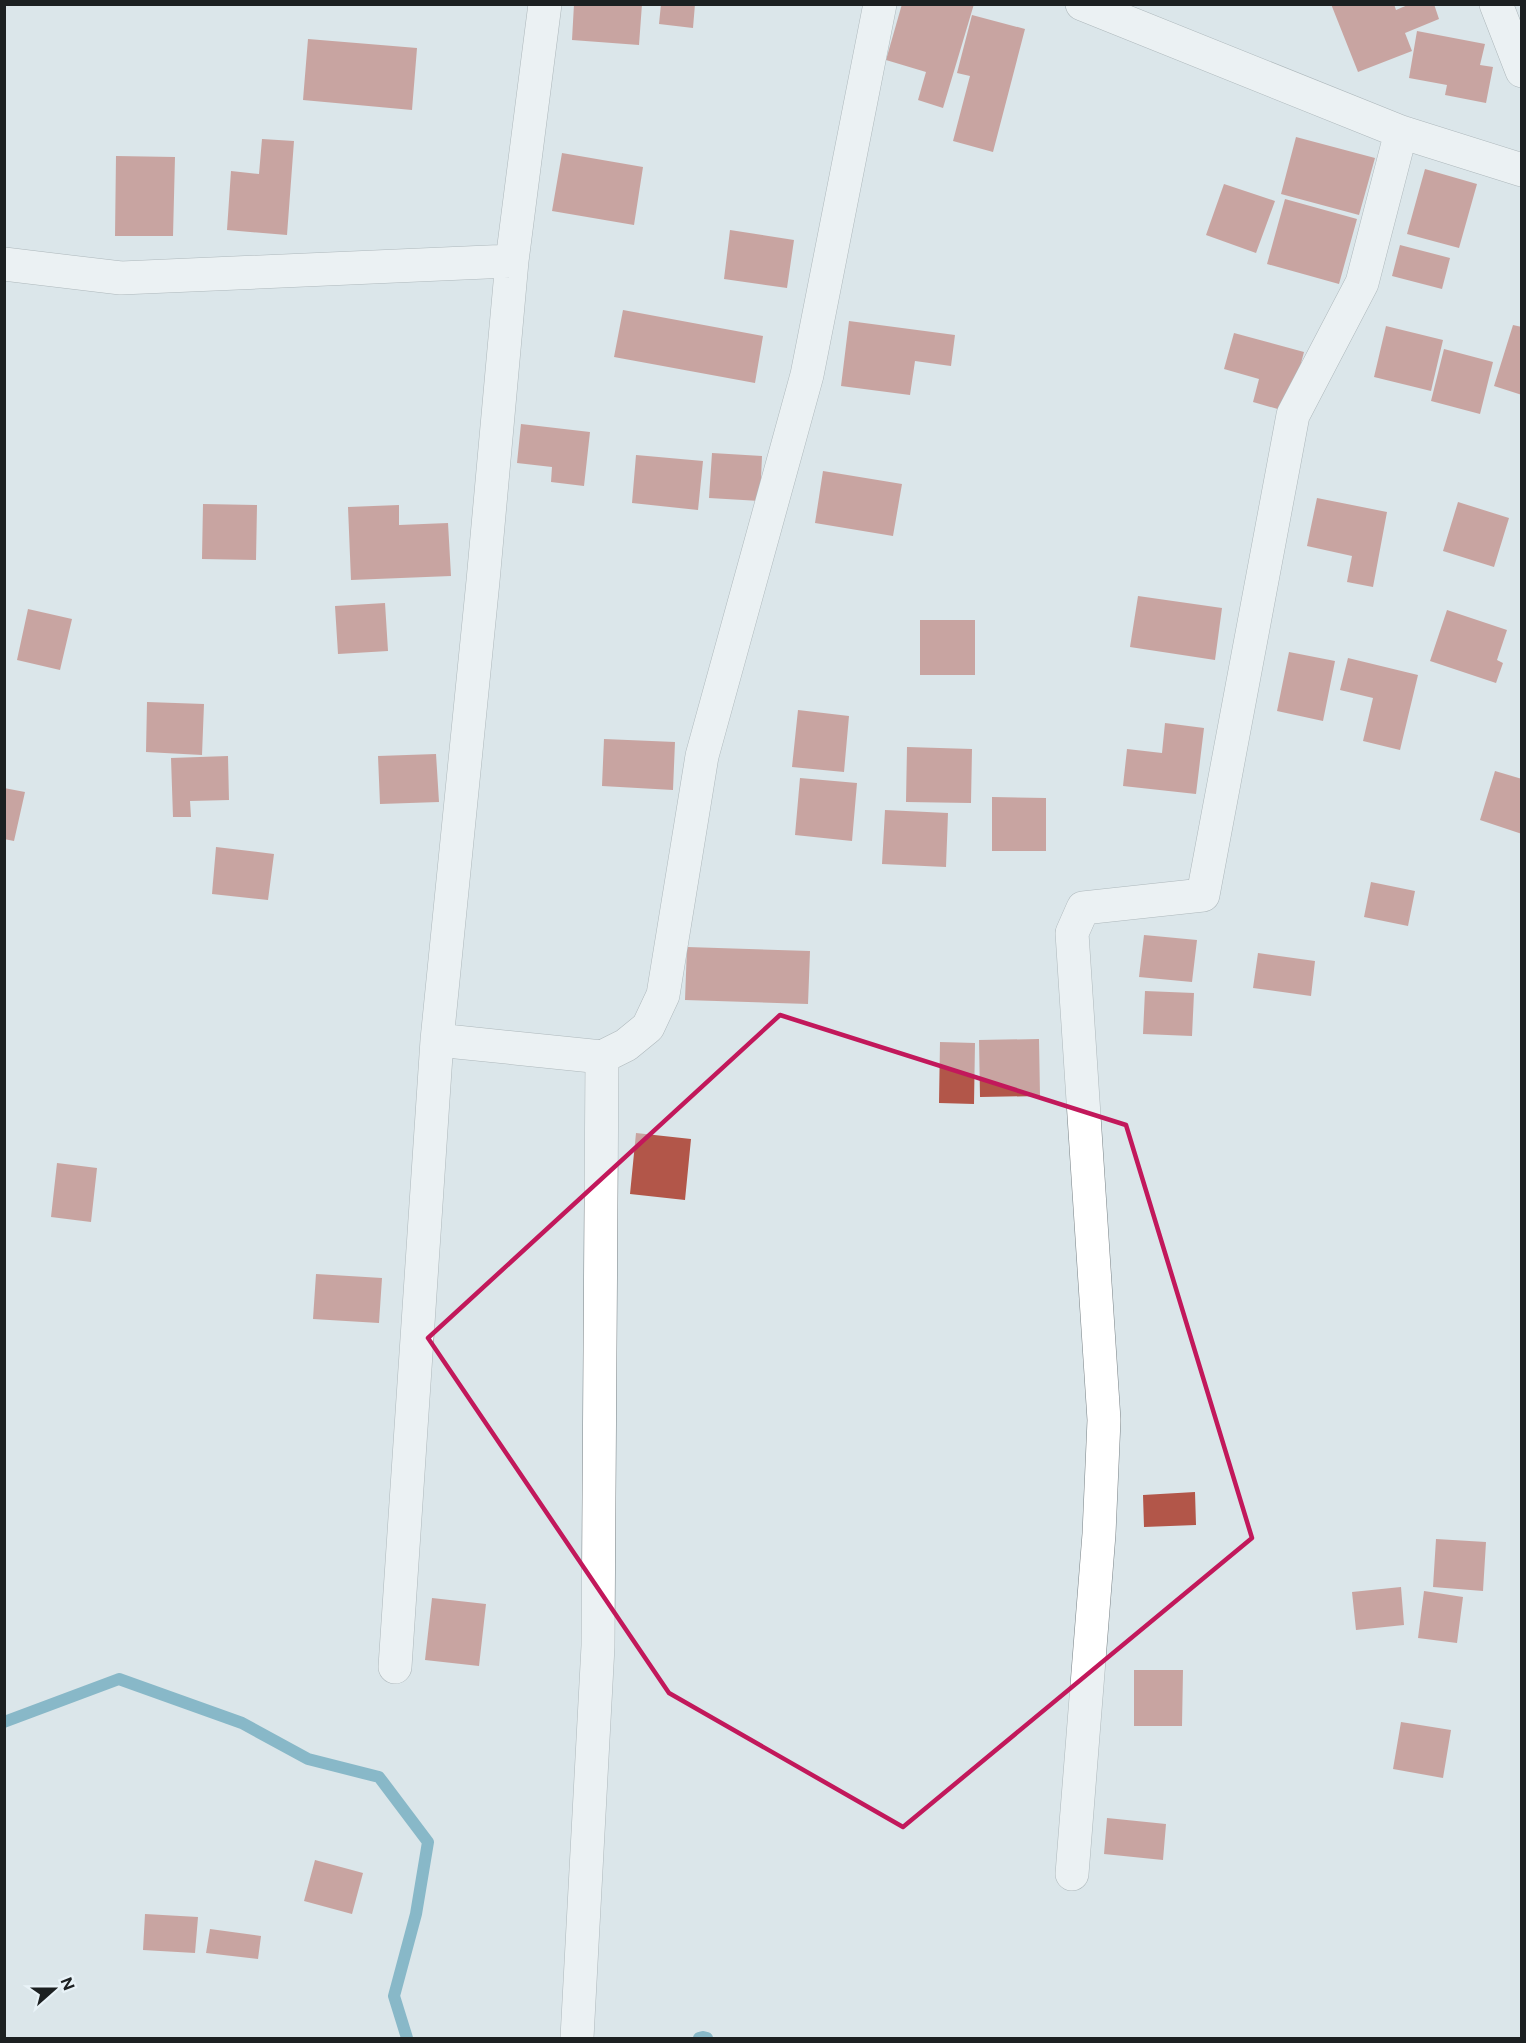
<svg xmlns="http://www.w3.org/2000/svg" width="1526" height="2043" font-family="Figtree,sans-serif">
<rect width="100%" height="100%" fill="#dbe6ea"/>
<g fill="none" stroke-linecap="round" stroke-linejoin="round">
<path stroke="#25819f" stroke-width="12" d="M 4,1722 L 119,1679 L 242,1723 L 308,1759 L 379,1777 L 428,1842 L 416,1914 L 394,1996 L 407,2038
M 699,2038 L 703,2037 L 707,2038"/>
</g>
<path fill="#b25649" d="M 574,4 L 642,4 L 639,45 L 572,40 Z
M 661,4 L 695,4 L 693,28 L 659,24 Z
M 902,4 L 974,4 L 943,108 L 918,100 L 926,72 L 886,60 Z
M 1331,4 L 1394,4 L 1396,10 L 1410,4 L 1434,4 L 1439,19 L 1405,33 L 1412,51 L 1358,72 Z
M 972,15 L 1025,29 L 993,152 L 953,141 L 970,76 L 957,73 Z
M 1417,31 L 1485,44 L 1480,65 L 1493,67 L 1486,103 L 1445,95 L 1447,85 L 1409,78 Z
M 308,39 L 417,48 L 412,110 L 303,100 Z
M 1296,137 L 1375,158 L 1359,215 L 1281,194 Z
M 262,139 L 294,141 L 287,235 L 227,230 L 231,171 L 259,174 Z
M 562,153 L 643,167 L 634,225 L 552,211 Z
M 116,156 L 175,157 L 173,236 L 115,236 Z
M 1425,169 L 1477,184 L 1459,248 L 1407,234 Z
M 1224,184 L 1275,201 L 1256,253 L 1206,235 Z
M 1285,199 L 1357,219 L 1339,284 L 1267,264 Z
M 730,230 L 794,240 L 787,288 L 724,279 Z
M 1400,245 L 1450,258 L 1442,289 L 1392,276 Z
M 623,310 L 763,336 L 755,383 L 614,357 Z
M 849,321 L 955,335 L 951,366 L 915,361 L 910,395 L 841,386 Z
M 1513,325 L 1522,327 L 1522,395 L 1494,386 Z
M 1386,326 L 1443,340 L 1431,391 L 1374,377 Z
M 1234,333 L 1304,352 L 1288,412 L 1253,402 L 1259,379 L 1224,369 Z
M 1444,349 L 1493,362 L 1480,414 L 1431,401 Z
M 521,424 L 590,432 L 584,486 L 551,482 L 552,467 L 517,463 Z
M 712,453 L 762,456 L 760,501 L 709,498 Z
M 636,455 L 703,461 L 698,510 L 632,503 Z
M 823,471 L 902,484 L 893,536 L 815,523 Z
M 1317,498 L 1387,512 L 1373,587 L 1347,582 L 1352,556 L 1307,546 Z
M 1458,502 L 1509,518 L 1494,567 L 1443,551 Z
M 203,504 L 257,505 L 256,560 L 202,559 Z
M 399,505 L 399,525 L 448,523 L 451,576 L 351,580 L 348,507 Z
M 1138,596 L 1222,608 L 1215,660 L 1130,647 Z
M 385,603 L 388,651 L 338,654 L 335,606 Z
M 28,609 L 72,619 L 60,670 L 17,660 Z
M 1447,610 L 1507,630 L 1497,660 L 1503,663 L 1496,683 L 1430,661 Z
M 920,620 L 975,620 L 975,675 L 920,675 Z
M 1289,652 L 1335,661 L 1323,721 L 1277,711 Z
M 1348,658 L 1418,675 L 1400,750 L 1363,741 L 1373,698 L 1340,690 Z
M 147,702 L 204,704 L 202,755 L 146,752 Z
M 798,710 L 849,716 L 844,772 L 792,767 Z
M 1165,723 L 1204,728 L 1196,794 L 1123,786 L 1127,749 L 1162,753 Z
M 604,739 L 675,742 L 673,790 L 602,786 Z
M 907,747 L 972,749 L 971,803 L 906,802 Z
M 436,754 L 439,802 L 380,804 L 378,756 Z
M 228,756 L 229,800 L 190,801 L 191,817 L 173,817 L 171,758 Z
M 1495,771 L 1522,779 L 1522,834 L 1480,820 Z
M 800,778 L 857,783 L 852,841 L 795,835 Z
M 4,788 L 25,792 L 14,841 L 4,839 Z
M 992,797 L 1046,798 L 1046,851 L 992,851 Z
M 885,810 L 948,813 L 946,867 L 882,864 Z
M 216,847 L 274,854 L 268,900 L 212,894 Z
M 1371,882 L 1415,891 L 1408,926 L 1364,917 Z
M 1144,935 L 1197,940 L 1192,982 L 1139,977 Z
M 687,947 L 810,951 L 808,1004 L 685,1000 Z
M 1258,953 L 1315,961 L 1311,996 L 1253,988 Z
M 1145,991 L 1194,993 L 1192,1036 L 1143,1034 Z
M 1039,1039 L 1040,1096 L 980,1097 L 979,1040 Z
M 940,1042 L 975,1043 L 974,1104 L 939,1103 Z
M 636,1133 L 691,1139 L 685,1200 L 630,1194 Z
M 57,1163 L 97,1168 L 91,1222 L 51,1217 Z
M 316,1274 L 382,1278 L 379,1323 L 313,1319 Z
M 1195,1492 L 1196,1525 L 1144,1527 L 1143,1495 Z
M 1436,1539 L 1486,1542 L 1483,1591 L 1433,1587 Z
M 1401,1587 L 1404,1625 L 1356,1630 L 1352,1592 Z
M 1424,1591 L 1463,1597 L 1457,1643 L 1418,1638 Z
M 432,1598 L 486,1604 L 479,1666 L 425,1660 Z
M 1134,1670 L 1183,1670 L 1182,1726 L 1134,1726 Z
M 1401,1722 L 1451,1730 L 1443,1778 L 1393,1769 Z
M 1107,1818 L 1166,1824 L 1163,1860 L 1104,1854 Z
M 315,1860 L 363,1873 L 352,1914 L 304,1901 Z
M 145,1914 L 198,1917 L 195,1953 L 143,1950 Z
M 210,1929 L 261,1936 L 258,1959 L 206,1953 Z"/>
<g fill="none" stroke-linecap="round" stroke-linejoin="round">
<g stroke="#788185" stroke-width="34">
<path id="minor" d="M 1082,4 L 1401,132 L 1522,170
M 1496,4 L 1522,71
M 4,264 L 121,278 L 512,261
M 437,1040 L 602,1057 L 626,1045 L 648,1027 L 663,995 L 702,756 L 807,375 L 880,4
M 395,1667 L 437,1040 L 483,581 L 512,261 L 545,4
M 1072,1874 L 1099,1534 L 1104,1420 L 1072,933 L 1083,908 L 1203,895 L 1293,415 L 1362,283 L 1401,132
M 577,2038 L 598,1646 L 602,1057"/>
</g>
<use href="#minor" stroke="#fff" stroke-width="33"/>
</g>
<path d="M0 0H1526V2043H0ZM 780,1015 L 1126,1125 L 1252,1538 L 903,1827 L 669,1693 L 428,1338 Z" fill="#dbe6ea" fill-opacity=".55" fill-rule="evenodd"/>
<path fill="none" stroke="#c2185b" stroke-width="4.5" stroke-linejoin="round" d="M 780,1015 L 1126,1125 L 1252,1538 L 903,1827 L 669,1693 L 428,1338 Z"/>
<rect width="1526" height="2043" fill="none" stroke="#1c2021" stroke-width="12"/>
<g transform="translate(54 1989) rotate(69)" stroke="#e9f3f8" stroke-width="4.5" paint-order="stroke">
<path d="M0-4.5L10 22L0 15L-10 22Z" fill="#1c2021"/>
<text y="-9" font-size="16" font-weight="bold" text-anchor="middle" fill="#1c2021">N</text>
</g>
</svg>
